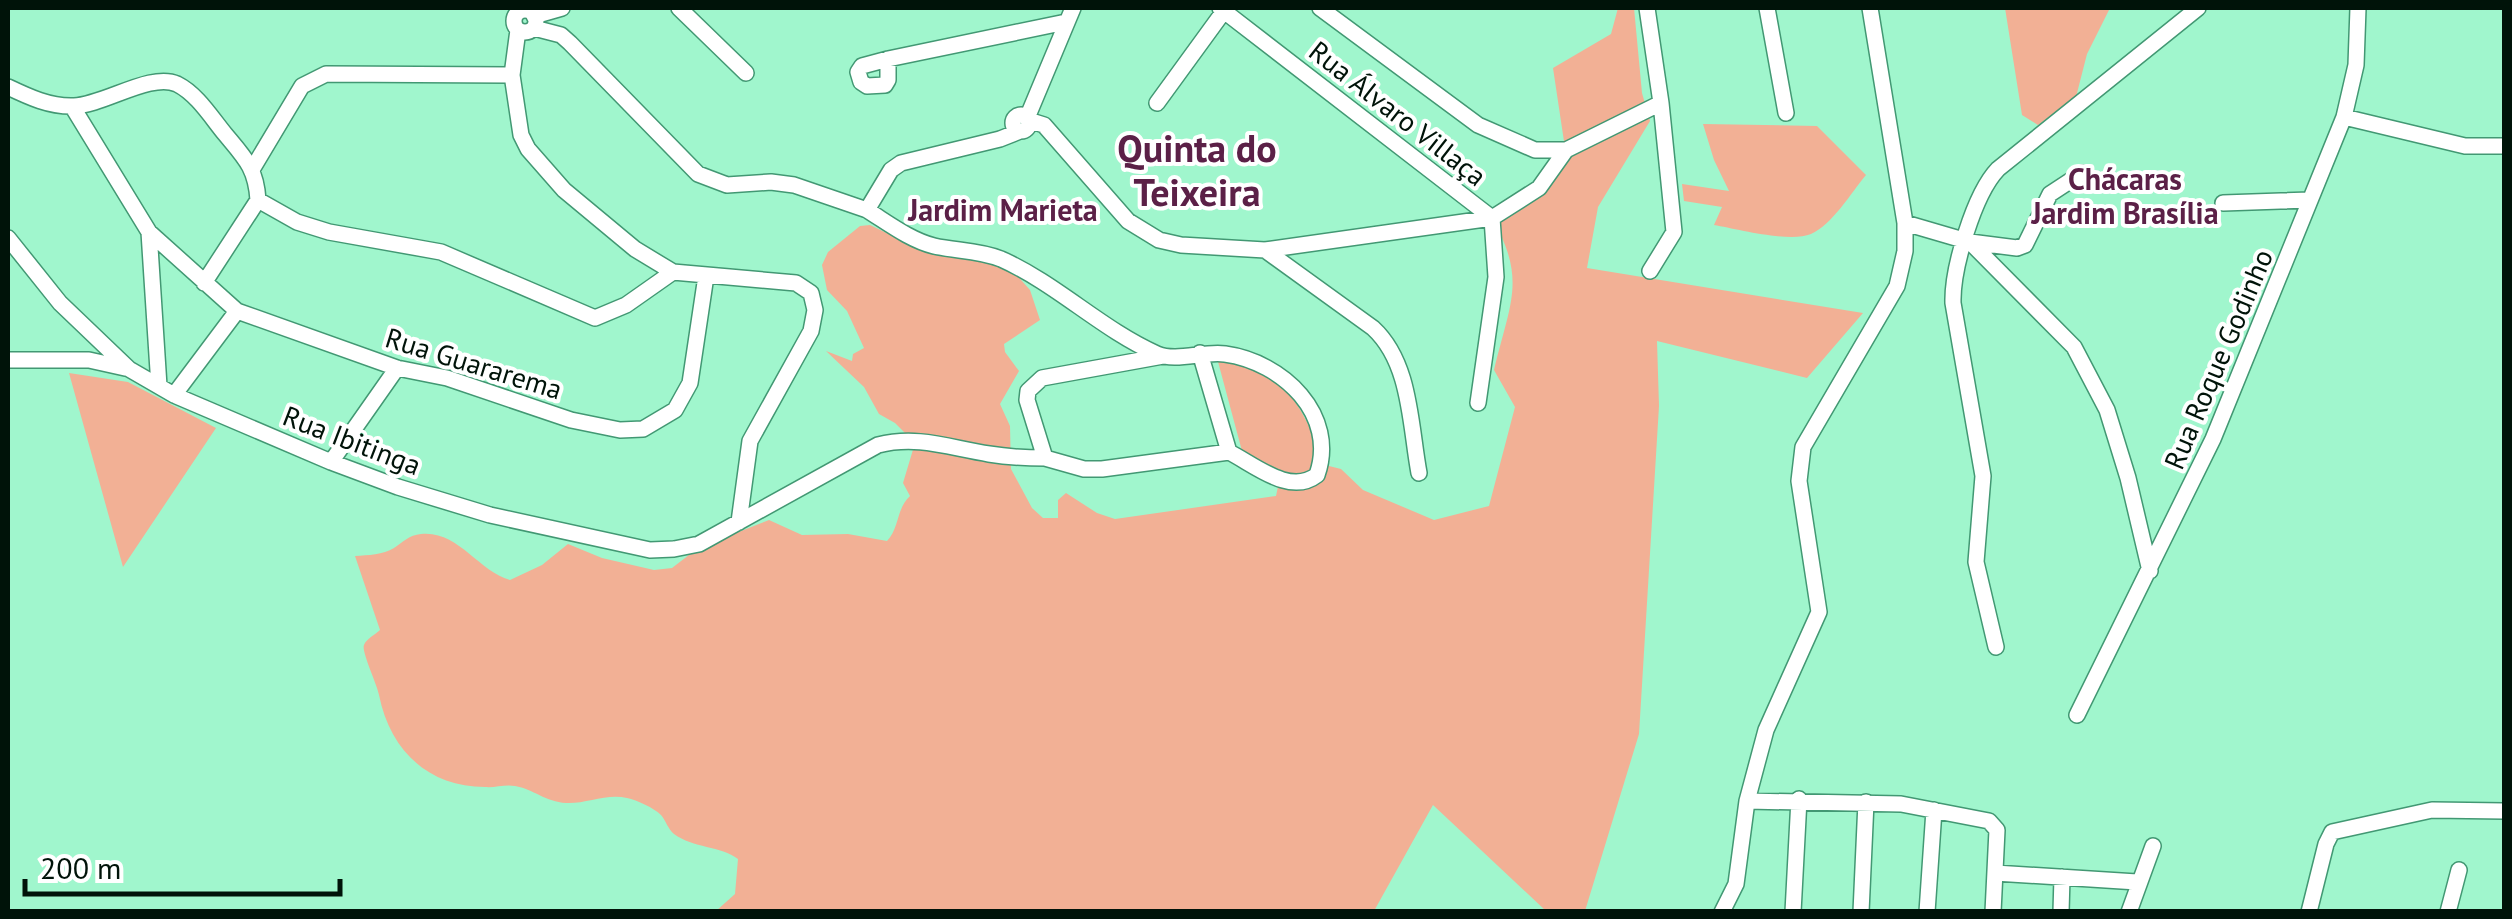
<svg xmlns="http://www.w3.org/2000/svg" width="2512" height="919" font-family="'PT Sans',sans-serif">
<rect width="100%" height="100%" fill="#a0f6cd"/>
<path fill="#f2b095" d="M 1618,8 L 1634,8 L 1642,93 L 1650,121 L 1598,207 L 1587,268 L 1863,313 L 1807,378 L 1657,341 L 1659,406 L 1639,734 L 1585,911 L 1546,911 L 1433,805 L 1374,911 L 716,911 L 735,894 L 738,859 C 721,846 693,848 674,834 C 668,829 666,821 661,815 C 654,808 637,800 627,798 C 607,793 586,804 566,803 C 546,802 533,789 515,786 C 505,784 495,788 485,787 C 428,787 390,750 379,695 C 377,684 361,651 364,645 C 366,639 376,634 380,630 L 355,556 C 368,555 383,555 394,548 C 403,542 409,535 421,534 C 458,530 478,571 510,580 L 542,565 L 568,544 L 602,558 L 654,570 L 672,568 L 698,548 L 769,520 L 802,535 L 848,534 L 887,541 C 900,527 896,509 910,496 L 903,483 L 915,443 L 895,423 L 879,414 L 864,387 L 826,351 L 852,361 L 853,354 L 864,348 L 847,311 L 827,290 L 822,265 L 828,252 L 860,226 L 870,225 L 924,251 L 1007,264 L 1030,290 L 1040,320 L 1004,344 L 1005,352 L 1019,371 L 1000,404 L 1010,426 L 1011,469 L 1032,508 L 1043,518 L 1058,518 L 1058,500 L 1066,493 L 1097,513 L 1115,519 L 1276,496 L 1280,477 L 1242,451 L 1217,358 C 1230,362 1245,364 1257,369 C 1295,386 1311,428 1325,465 L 1341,469 L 1363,490 L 1434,520 L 1489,506 L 1515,407 L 1494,370 C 1511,299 1528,278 1488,211 L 1538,186 L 1565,148 L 1553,68 L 1611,34 Z
M 2005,8 L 2110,8 L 2087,54 L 2076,97 L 2038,125 L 2022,115 Z
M 1703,124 L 1817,126 L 1866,175 C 1851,193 1832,225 1811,234 C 1790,243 1737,229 1714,225 L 1722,207 L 1684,201 L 1682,184 L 1729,191 L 1714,160 Z
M 69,373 L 128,382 L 216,428 L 123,567 Z"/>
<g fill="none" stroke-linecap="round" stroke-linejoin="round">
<g stroke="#429873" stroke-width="18">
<path id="minor" d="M 679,8 L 746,73
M 1220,8 L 1492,218 L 1496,277 L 1478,403
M 1320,8 L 1478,125 L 1535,150 L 1566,150
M 1647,8 L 1661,103 L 1674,232 L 1650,271
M 1767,8 L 1786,113
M514 21a11 11 0 1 1 22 0a11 11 0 1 1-22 0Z
M 534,16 L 562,8
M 534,28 L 561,35 L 570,43 L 698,174 L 727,185 L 771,182 L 794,185 L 867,210
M 518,30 L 512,75 L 521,135 L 528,149 L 564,190 L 635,249 L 673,272 L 796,283 L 811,293 L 815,310 L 811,331 L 750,441 L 739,522
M 888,59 L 888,80 L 885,85 L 867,86 L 861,82 L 858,72 L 862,66 L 888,59 L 1066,22
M 8,87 C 29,97 50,107 74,106 C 104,105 151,72 177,84 C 197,94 211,117 225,134 C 245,158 256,168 258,200 L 297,222 L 329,232 L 441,252 L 595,318 L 626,305 L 673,272
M 1157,103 L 1224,11
M 72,106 L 149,232 L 159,386
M1013 123a8 8 0 1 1 16 0a8 8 0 1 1-16 0Z
M 2344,117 L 2465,146 L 2504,146
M 1027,118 L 1073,8
M 1028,120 L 1044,125 L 1128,221 L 1159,240 L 1181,245 L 1265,250 L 1373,328 C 1411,363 1410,425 1419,473
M 1020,131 L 1000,139 L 901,163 L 891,170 L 867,210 C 888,223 910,240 934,246 C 956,251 979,250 1001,259 C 1057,284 1101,329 1157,354 C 1176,362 1204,351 1225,354 C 1283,362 1338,415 1317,475 C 1290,496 1255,465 1229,452
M 253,168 L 302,86 L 326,74 L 512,75
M 2223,203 L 2310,200
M 1905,223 L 1970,242 L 2074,347 L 2107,410 L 2128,478 L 2150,571
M 149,232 L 237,311 L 397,368 L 447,378 L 571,420 L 620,430 L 643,429 L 675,410 L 690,383 L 706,276
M 8,238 L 60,303 L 129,369 L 174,395 L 331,462 L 398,487 L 490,515 L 650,550 L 674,549 L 699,544 L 878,445 C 918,435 950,448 989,454 C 1007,457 1026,458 1045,458
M 1970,242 L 2017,248 L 2025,245 L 2050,194 L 2082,173
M 1265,250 L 1492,218 L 1539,188 L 1566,150 L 1661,103
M 204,283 L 258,200
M 1163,356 L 1042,378 L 1028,391 L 1027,400 L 1045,458 L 1084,469 L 1102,469 L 1229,452 L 1200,353
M 8,360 L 89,360 L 125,368
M 174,395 L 237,311
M 331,462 L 397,368
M 1996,647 L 1976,562 L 1983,476 L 1953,303 C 1952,269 1974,194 1998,169 L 2198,8
M 2077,715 L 2213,439 L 2344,117 L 2356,65 L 2358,8
M 1747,801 L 1901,804 L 1989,821 L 1997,830 L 1993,912
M 1995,873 L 2137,882
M 1722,912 L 1736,884 L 1747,801 L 1766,730 L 1819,612 L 1799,481 L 1803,447 L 1897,286 L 1905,251 L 1905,223 L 1870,8
M 1793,912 L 1799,799
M 1861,912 L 1866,802
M 1927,912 L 1934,810
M 2061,912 L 2062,877
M 2129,912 L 2153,846
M 2309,912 L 2326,844 L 2332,832 L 2432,810 L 2504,811
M 2448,912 L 2459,870"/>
</g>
<use href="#minor" stroke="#fff" stroke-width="15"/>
</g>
<g text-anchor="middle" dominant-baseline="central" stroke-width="8" stroke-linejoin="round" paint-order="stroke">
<g font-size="28" fill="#001309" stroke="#fff">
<text transform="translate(1398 113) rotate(38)">Rua Álvaro Villaça</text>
<text transform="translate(2218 359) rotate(-67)">Rua Roque Godinho</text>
<text transform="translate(474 363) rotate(17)">Rua Guararema</text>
<text transform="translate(352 440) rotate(21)">Rua Ibitinga</text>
</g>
<g font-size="30" font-weight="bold" fill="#5b2047" stroke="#fff">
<text x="2125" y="178">Chácaras<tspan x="2125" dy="34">Jardim Brasília</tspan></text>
<text x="1003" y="209">Jardim Marieta</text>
</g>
<g font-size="38" font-weight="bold" fill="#5b2047" stroke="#fff">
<text x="1197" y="147">Quinta do<tspan x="1197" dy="44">Teixeira</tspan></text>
</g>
</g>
<rect width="2512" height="919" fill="none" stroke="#001309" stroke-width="20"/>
<path d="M25 879v15h315v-15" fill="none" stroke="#001309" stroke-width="5"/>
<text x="40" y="879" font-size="30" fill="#001309" stroke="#ffffff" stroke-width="8" paint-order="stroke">200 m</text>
</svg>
